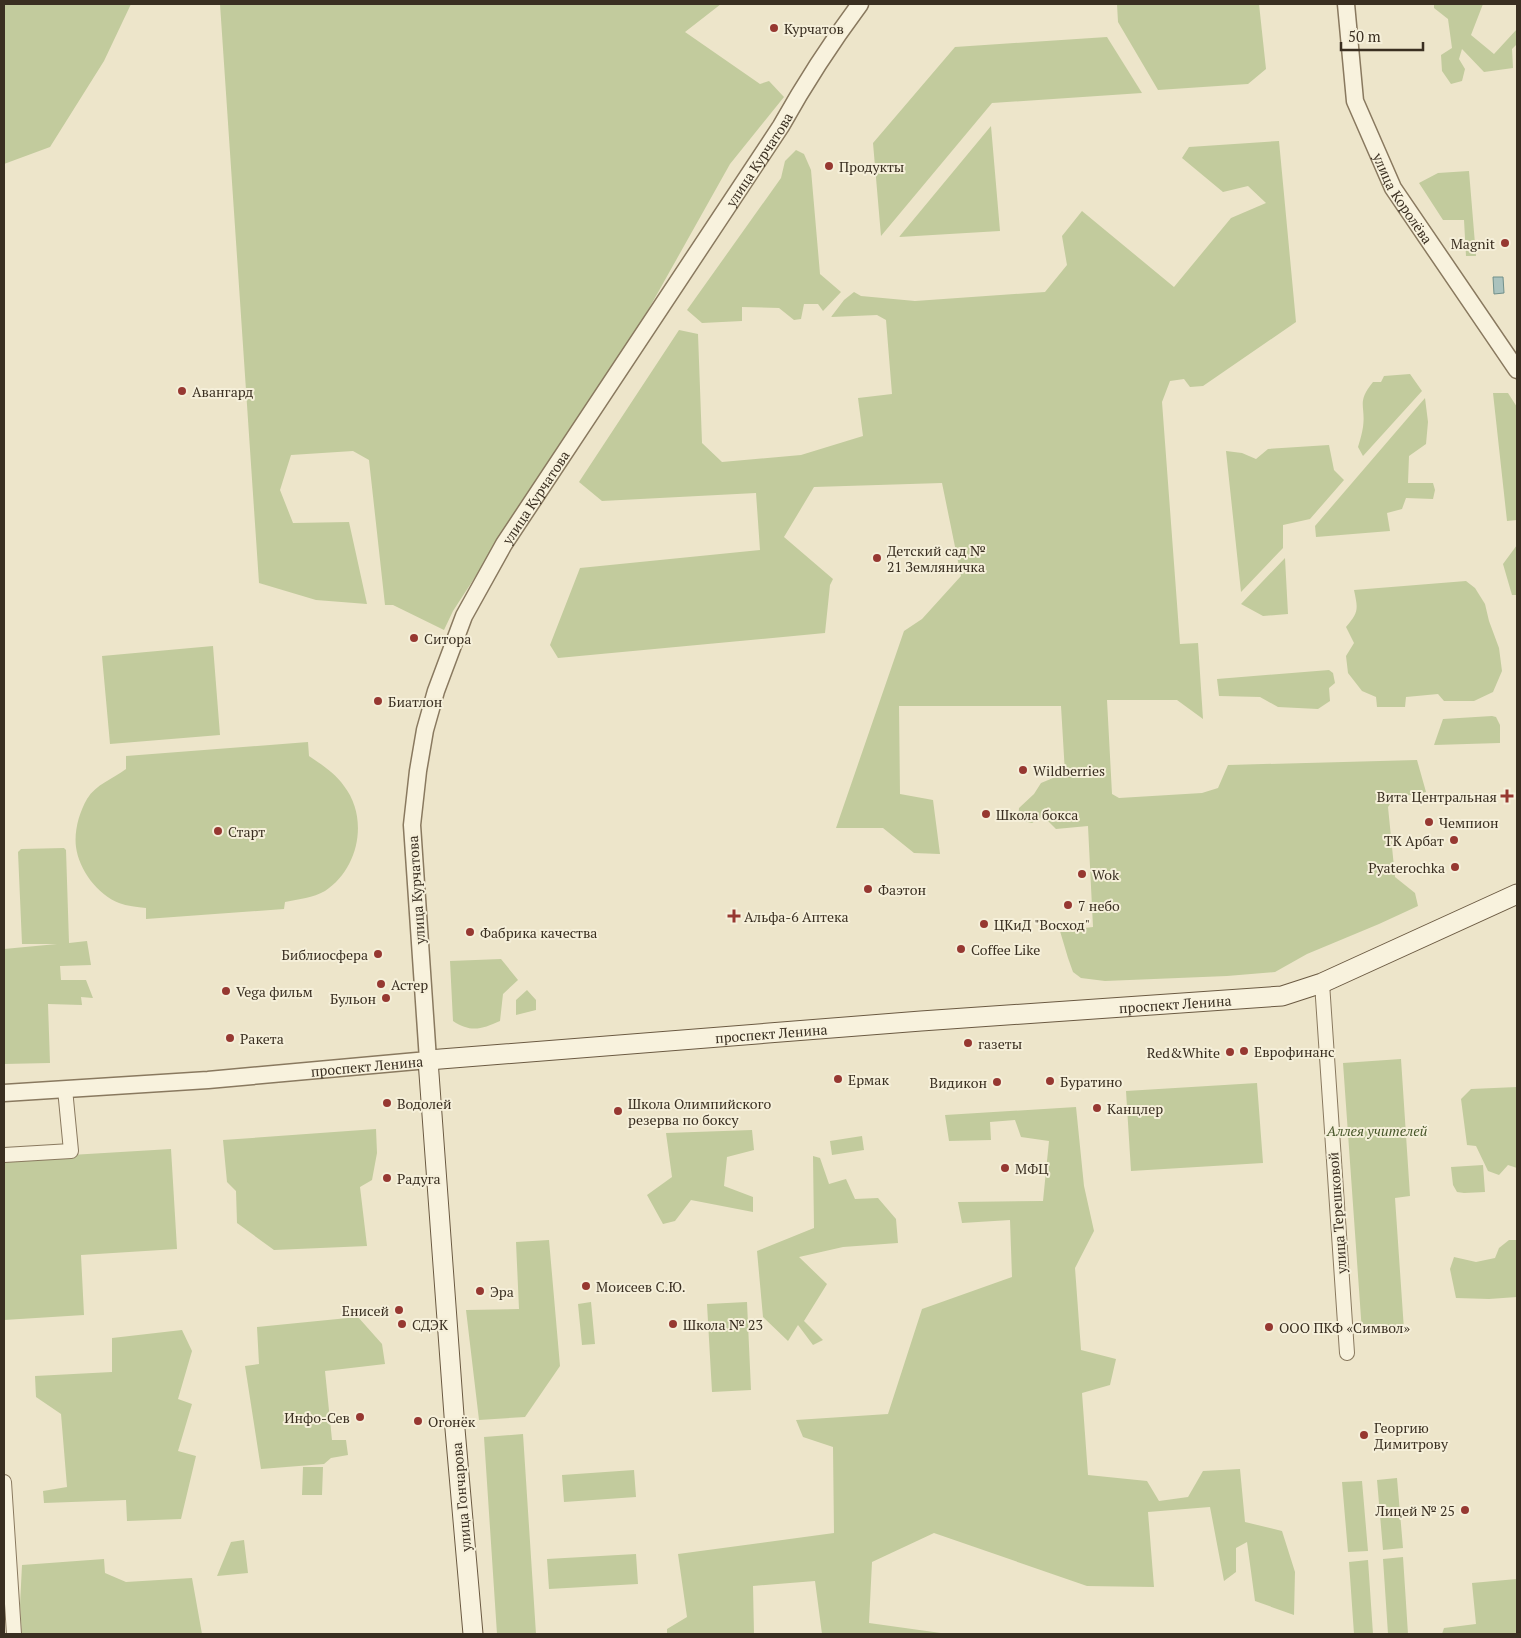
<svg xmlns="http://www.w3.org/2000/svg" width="1521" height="1638" font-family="'PT Serif',serif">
<rect width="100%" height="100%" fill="#ede5ca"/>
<path fill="#c2cb9d" d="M 4,4 L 131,4 L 104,61 L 50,147 L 4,164 Z
M 220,4 L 721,4 L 685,32 L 760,84 L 769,81 L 784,97 L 730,164 L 647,312 L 453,611 L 444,630 L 393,605 L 385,605 L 369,460 L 353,451 L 291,455 L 280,490 L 293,523 L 349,522 L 367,604 L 316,600 L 259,583 Z
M 1117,4 L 1259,4 L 1266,69 L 1248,84 L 1158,90 L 1118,22 Z
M 1434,4 L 1483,4 L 1471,35 L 1494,54 L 1517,29 L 1517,44 L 1512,49 L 1513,68 L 1484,72 L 1462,49 L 1459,59 L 1465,69 L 1462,81 L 1451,84 L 1442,71 L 1441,55 L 1452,48 L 1448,19 L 1434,8 Z
M 1107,37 L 1142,93 L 992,103 L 881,236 L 873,143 L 955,47 Z
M 991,126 L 1000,231 L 899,237 Z
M 1279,141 L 1296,322 L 1203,386 L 1190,387 L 1184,379 L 1170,381 L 1162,402 L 1180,644 L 1198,643 L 1203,719 L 1177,700 L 1107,700 L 1112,794 L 1119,798 L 1202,793 L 1218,788 L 1228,765 L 1417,760 L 1426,792 L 1394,798 L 1388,807 L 1395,877 L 1415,893 L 1418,906 L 1379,924 L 1307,954 L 1275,972 L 1227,976 L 1105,981 L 1081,978 L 1073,972 L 1068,958 L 1060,931 L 1093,927 L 1088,826 L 1056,829 L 1043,816 L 1032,823 L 1018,820 L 1019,808 L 1034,794 L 1041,783 L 1065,773 L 1061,706 L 899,706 L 900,794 L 933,800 L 940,854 L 914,853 L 883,828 L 836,828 L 904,631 L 922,619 L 961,576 L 942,483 L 814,487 L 784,537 L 833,579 L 830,585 L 825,633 L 558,658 L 550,645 L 580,568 L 760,550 L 756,493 L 602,501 L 579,482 L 679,330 L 698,334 L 702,443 L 722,462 L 801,455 L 863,436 L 858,398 L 892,394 L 886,320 L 877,315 L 831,317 L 844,300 L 854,292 L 861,296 L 915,301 L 1045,292 L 1067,265 L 1062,236 L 1082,211 L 1174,287 L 1231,218 L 1266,203 L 1248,186 L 1223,192 L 1182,158 L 1189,147 Z
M 796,150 L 804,154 L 811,170 L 820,274 L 841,292 L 823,311 L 818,304 L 804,304 L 801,319 L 794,320 L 779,308 L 742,307 L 742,321 L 702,323 L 687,310 L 781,178 L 785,161 Z
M 1469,171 L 1476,256 L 1466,256 L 1464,220 L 1443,220 L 1419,183 L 1438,173 Z
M 1410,374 L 1422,391 L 1363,456 L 1358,447 C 1360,440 1362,434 1363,427 C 1366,405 1356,403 1373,382 L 1381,382 L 1384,376 Z
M 1493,393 L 1508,393 L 1517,407 L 1517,520 L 1507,521 Z
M 1425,398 L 1428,422 L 1426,444 L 1409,456 L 1408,483 L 1433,483 L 1435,490 L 1433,499 L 1406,498 L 1402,509 L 1387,513 L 1390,531 L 1316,537 L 1315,526 Z
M 1329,445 L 1334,470 L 1344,480 L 1310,519 L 1283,525 L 1283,548 L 1241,592 L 1226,451 L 1242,453 L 1256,459 L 1268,449 Z
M 1517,545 L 1517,595 L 1512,595 L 1503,564 Z
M 1285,558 L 1288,614 L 1263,616 L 1241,604 Z
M 1466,581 L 1475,588 L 1485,604 L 1489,621 L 1499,648 L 1502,671 L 1493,692 L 1474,701 L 1444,701 L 1438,694 L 1406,697 L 1405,707 L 1377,707 L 1376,697 L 1362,691 L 1348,673 L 1346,656 L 1354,643 L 1346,627 C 1359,612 1358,609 1354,590 Z
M 213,646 L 220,735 L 110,744 L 102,656 Z
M 1329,670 L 1333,673 L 1335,683 L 1329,688 L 1330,701 L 1318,709 L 1278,707 L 1260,697 L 1219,696 L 1217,679 Z
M 1492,716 L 1496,717 L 1500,725 L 1500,743 L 1434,745 L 1443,719 Z
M 308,742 L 309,756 C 322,765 335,773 344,786 C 369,818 359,869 325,891 C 313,898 299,899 285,902 L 284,909 L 146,919 L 146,908 C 137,907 127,906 119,903 C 98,895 79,870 76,847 C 74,831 79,813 87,799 C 96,784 113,779 126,769 L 126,756 Z
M 64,848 L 66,850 L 69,943 L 87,941 L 91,965 L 60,966 L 61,980 L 86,980 L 93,998 L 81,997 L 82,1005 L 48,1004 L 50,1063 L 4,1064 L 4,949 L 57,944 L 22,944 L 18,852 L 21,849 Z
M 501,959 L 518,980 L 503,994 L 500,1021 C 482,1029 471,1033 453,1021 L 450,961 Z
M 527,990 L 536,1000 L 536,1010 L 516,1015 L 516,1000 Z
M 1401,1059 L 1410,1196 L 1395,1198 L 1404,1330 L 1362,1332 L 1343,1063 Z
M 1257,1083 L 1263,1163 L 1131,1171 L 1126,1091 Z
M 1517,1087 L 1517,1168 L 1508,1165 L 1499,1175 L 1488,1171 L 1476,1146 L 1467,1145 L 1461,1099 L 1471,1089 Z
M 1076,1107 L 1084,1186 L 1094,1231 L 1075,1268 L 1081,1350 L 1116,1359 L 1110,1385 L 1082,1393 L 1088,1475 L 1147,1481 L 1159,1501 L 1188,1497 L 1203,1471 L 1240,1469 L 1245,1522 L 1282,1531 L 1295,1572 L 1294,1615 L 1255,1601 L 1247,1542 L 1236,1548 L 1236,1572 L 1224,1581 L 1210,1507 L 1148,1512 L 1154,1587 L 1087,1586 L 934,1533 L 872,1562 L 869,1623 L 948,1634 L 822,1634 L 815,1581 L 753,1586 L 754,1634 L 667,1634 L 667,1629 L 687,1617 L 678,1554 L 834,1533 L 833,1447 L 803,1437 L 796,1420 L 888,1414 L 922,1309 L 1012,1277 L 1010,1220 L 962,1223 L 958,1202 L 1043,1201 L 1049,1141 L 1021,1137 L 1015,1120 L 990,1122 L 991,1140 L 949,1141 L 945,1115 Z
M 376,1129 L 377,1153 L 372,1180 L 360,1187 L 367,1246 L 274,1250 L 237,1223 L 236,1191 L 227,1182 L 223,1140 Z
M 752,1130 L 754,1150 L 727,1157 L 724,1186 L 753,1197 L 753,1212 L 691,1200 L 675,1221 L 663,1224 L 647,1195 L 672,1177 L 666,1133 Z
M 862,1136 L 864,1150 L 832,1155 L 830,1141 Z
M 171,1149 L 177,1249 L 81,1255 L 84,1315 L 4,1320 L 4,1159 Z
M 813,1156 L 820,1158 L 829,1184 L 846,1179 L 855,1199 L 878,1198 L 896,1219 L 898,1243 L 843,1247 L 799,1257 L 827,1284 L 804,1321 L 823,1340 L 813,1345 L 798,1325 L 788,1341 L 763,1317 L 757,1251 L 814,1228 Z
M 1483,1165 L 1485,1192 L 1464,1193 L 1457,1192 L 1453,1185 L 1451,1167 Z
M 549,1240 L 560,1366 L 525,1417 L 479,1420 L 466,1310 L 519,1309 L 516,1242 Z
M 1509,1240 L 1517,1240 L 1517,1297 L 1489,1299 L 1456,1298 L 1450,1269 L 1454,1257 L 1476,1262 L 1495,1258 L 1499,1248 Z
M 591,1302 L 595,1344 L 582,1345 L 578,1304 Z
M 747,1302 L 751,1390 L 712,1392 L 707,1304 Z
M 358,1317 L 382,1344 L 385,1364 L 325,1371 L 332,1440 L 346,1440 L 348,1455 L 331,1458 L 324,1464 L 261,1469 L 245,1366 L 259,1364 L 257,1327 Z
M 182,1330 L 192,1351 L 178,1399 L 192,1404 L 178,1451 L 196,1456 L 181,1519 L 127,1521 L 126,1500 L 44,1503 L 43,1491 L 67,1487 L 61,1414 L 36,1397 L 35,1376 L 112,1372 L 112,1338 Z
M 523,1434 L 536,1634 L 497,1634 L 484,1437 Z
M 303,1467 L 323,1467 L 322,1495 L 302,1495 Z
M 634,1470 L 636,1497 L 564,1502 L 562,1475 Z
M 1397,1478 L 1403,1548 L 1383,1550 L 1377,1480 Z
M 1362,1481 L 1368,1551 L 1348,1552 L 1342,1482 Z
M 244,1540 L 248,1573 L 217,1576 L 231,1542 Z
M 636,1554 L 638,1584 L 549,1589 L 547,1559 Z
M 1403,1557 L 1408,1634 L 1388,1634 L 1383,1559 Z
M 104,1559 L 105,1573 L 126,1582 L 192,1578 L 202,1634 L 22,1634 L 20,1605 L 22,1565 Z
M 1368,1560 L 1373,1634 L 1354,1634 L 1349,1562 Z
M 1517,1579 L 1517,1634 L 1442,1634 L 1444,1628 L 1476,1624 L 1472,1583 Z"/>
<path fill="#aac2bd" stroke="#71908b" d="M 1493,277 L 1503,277 L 1504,293 L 1494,294 Z"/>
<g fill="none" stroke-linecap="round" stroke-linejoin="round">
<g stroke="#89795f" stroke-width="16">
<path id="minor" d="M 1322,983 L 1347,1353
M 4,1155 L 71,1151 L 65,1089
M 4,1482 L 14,1634"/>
</g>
<g stroke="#89795f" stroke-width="19">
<g id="tertiary">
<path id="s1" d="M 1346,4 L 1355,101 L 1393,188 L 1517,370"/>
<path id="s2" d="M 4,1093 L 208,1080 L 428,1060 L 412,825 L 418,771 L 425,730 L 436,691 L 464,616 L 504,544 L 781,126 C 805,83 831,43 860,4"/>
</g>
</g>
<g stroke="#6b5a42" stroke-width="21">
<g id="secondary">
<path id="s3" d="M 473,1634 L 455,1429 L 428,1060 L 921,1021 L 1282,996 L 1322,983 L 1517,894"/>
</g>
</g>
<use href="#minor" stroke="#f8f2dd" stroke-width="14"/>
<use href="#tertiary" stroke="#f8f2dd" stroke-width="16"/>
<use href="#secondary" stroke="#f8f2dd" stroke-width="19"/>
</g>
<g fill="#963831" stroke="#f5efd9" stroke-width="2">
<circle cx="774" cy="28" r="5"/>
<circle cx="829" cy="166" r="5"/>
<circle cx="1505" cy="243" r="5"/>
<circle cx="182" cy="391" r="5"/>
<circle cx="877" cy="558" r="5"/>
<circle cx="414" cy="638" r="5"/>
<circle cx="378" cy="701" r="5"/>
<circle cx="1023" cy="770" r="5"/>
<path d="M1504.5 788.5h5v5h5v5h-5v5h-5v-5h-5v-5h5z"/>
<circle cx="986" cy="814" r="5"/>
<circle cx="1429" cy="822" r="5"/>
<circle cx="218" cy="831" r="5"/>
<circle cx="1454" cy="840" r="5"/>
<circle cx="1455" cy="867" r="5"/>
<circle cx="1082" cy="874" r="5"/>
<circle cx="868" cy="889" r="5"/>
<circle cx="1068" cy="905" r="5"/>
<path d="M731.5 908.5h5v5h5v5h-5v5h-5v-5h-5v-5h5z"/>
<circle cx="984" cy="924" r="5"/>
<circle cx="470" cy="932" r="5"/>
<circle cx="961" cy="949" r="5"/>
<circle cx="378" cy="954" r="5"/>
<circle cx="381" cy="984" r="5"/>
<circle cx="226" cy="991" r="5"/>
<circle cx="386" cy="998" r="5"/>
<circle cx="230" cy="1038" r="5"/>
<circle cx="968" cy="1043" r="5"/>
<circle cx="1244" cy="1051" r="5"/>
<circle cx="1230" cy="1052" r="5"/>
<circle cx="838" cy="1079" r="5"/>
<circle cx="1050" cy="1081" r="5"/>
<circle cx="997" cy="1082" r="5"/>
<circle cx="387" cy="1103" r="5"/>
<circle cx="1097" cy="1108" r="5"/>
<circle cx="618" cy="1111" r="5"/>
<circle cx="1005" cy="1168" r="5"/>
<circle cx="387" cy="1178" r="5"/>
<circle cx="586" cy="1286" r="5"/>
<circle cx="480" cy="1291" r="5"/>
<circle cx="399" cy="1310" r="5"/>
<circle cx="402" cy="1324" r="5"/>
<circle cx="673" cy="1324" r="5"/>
<circle cx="1269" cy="1327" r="5"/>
<circle cx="360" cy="1417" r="5"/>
<circle cx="418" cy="1421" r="5"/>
<circle cx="1364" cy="1435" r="5"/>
<circle cx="1465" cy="1510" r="5"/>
</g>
<g text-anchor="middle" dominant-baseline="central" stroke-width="4" stroke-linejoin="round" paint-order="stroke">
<g font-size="14" fill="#3a2f21" stroke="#f5efd9" text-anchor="start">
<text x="784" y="28">Курчатов</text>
<text x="839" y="166">Продукты</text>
<text x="1495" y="243" text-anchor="end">Magnit</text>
<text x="192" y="391">Авангард</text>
<text x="887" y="550">Детский сад №<tspan x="887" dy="16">21 Земляничка</tspan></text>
<text x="424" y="638">Ситора</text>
<text x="388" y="701">Биатлон</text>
<text x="1033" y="770">Wildberries</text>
<text x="1497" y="796" text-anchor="end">Вита Центральная</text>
<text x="996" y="814">Школа бокса</text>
<text x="1439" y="822">Чемпион</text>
<text x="228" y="831">Старт</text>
<text x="1444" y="840" text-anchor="end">ТК Арбат</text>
<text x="1445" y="867" text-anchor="end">Pyaterochka</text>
<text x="1092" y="874">Wok</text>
<text x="878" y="889">Фаэтон</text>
<text x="1078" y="905">7 небо</text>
<text x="744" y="916">Альфа-6 Аптека</text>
<text x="994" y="924">ЦКиД "Восход"</text>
<text x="480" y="932">Фабрика качества</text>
<text x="971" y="949">Coffee Like</text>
<text x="368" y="954" text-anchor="end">Библиосфера</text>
<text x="391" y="984">Астер</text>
<text x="236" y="991">Vega фильм</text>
<text x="376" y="998" text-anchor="end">Бульон</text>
<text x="240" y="1038">Ракета</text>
<text x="978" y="1043">газеты</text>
<text x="1254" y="1051">Еврофинанс</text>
<text x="1220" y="1052" text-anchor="end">Red&amp;White</text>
<text x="848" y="1079">Ермак</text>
<text x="1060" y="1081">Буратино</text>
<text x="987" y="1082" text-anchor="end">Видикон</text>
<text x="397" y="1103">Водолей</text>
<text x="628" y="1103">Школа Олимпийского<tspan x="628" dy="16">резерва по боксу</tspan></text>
<text x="1107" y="1108">Канцлер</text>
<text x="1015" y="1168">МФЦ</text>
<text x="397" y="1178">Радуга</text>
<text x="596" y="1286">Моисеев С.Ю.</text>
<text x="490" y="1291">Эра</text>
<text x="389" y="1310" text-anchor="end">Енисей</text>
<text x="412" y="1324">СДЭК</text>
<text x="683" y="1324">Школа № 23</text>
<text x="1279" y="1327">ООО ПКФ «Символ»</text>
<text x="350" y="1417" text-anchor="end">Инфо-Сев</text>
<text x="428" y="1421">Огонёк</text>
<text x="1374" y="1427">Георгию<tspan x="1374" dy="16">Димитрову</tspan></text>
<text x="1455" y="1510" text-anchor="end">Лицей № 25</text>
</g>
<g font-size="14" fill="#3a2f21" stroke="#f5efd9">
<text stroke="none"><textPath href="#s2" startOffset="1421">улица Курчатова</textPath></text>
<text stroke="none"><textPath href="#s1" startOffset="206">улица Королёва</textPath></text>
<text stroke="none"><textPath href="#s2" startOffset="1016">улица Курчатова</textPath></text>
<text transform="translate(416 890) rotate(-94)">улица Курчатова</text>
<text stroke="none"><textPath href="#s3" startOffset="1325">проспект Ленина</textPath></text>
<text stroke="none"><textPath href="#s3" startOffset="920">проспект Ленина</textPath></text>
<text stroke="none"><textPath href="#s2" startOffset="364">проспект Ленина</textPath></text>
<text transform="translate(1337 1213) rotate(-94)">улица Терешковой</text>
<text transform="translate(461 1497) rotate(-95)">улица Гончарова</text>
</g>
<g font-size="14" font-style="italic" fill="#475629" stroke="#f5efd9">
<text x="1377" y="1130">Аллея учителей</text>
</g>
</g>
<rect width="1521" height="1638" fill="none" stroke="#3a2f21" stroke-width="10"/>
<path d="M1341 42v8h82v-8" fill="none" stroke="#3a2f21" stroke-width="2.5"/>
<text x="1348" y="42" font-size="15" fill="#3a2f21" stroke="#f5efd9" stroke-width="4" paint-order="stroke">50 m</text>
</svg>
